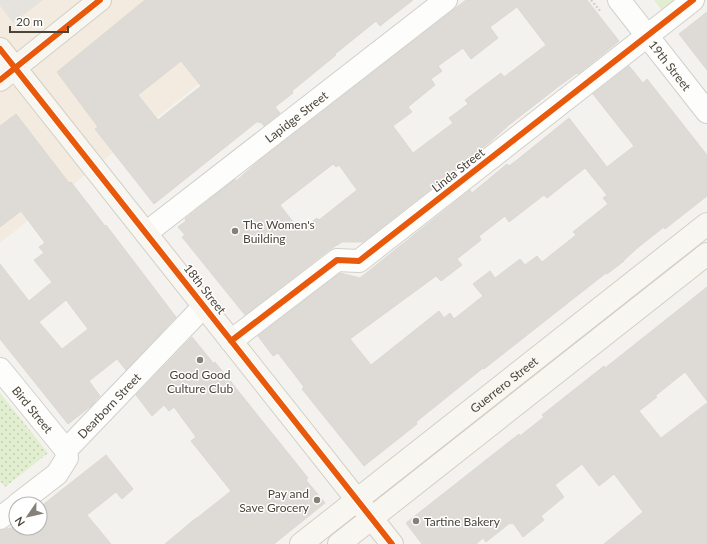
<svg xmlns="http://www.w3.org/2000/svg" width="707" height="544" font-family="Lato,sans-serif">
<defs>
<pattern id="garden-dots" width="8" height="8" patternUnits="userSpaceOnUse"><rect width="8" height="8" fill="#e1eecf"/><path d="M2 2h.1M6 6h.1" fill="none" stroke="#c3cdb2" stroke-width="1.8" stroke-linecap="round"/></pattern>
</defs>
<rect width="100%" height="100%" fill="#f4f2ee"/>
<path fill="#f3ebdf" d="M 0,0 L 304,0 L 0,243 Z"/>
<path fill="#e1eecf" d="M 654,0 L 680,0 L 664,13 Z"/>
<path fill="url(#garden-dots)" d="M 0,393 L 48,453 L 5,487 L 0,481 Z"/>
<path fill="#e6e3df" d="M 0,0 L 43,0 L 13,23 L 0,6 Z"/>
<path fill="#dedbd6" stroke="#dcd9d4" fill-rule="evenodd" d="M 145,0 L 413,0 L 380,26 L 376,21 L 335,54 L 336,55 L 292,91 L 293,93 L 275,107 L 280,113 L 264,126 L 261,122 L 259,123 L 258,121 L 154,204 L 95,129 L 98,127 L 57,72 ZM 181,61 L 201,86 L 158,120 L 138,95 Z
M 466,0 L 587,0 L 619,41 L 578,74 L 577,73 L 559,86 L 510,124 L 489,143 L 455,168 L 456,169 L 363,242 L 342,242 L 329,250 L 245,315 L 182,237 L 185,235 L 178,227 L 186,221 L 185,219 L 235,179 L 236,181 L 260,160 ZM 517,7 L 546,45 L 504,77 L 501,73 L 465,100 L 468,104 L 449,118 L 453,123 L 413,153 L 393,126 L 412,112 L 408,107 L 435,85 L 431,79 L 442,71 L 438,66 L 463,48 L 471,59 L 498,38 L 490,27 ZM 333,164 L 336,167 L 339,165 L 357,190 L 319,220 L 317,218 L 300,231 L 280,205 Z
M 707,12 L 707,70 L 679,34 Z
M 629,66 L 643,83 L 647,79 L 707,155 L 707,196 L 665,229 L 664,227 L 641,245 L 624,260 L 624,261 L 607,274 L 606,273 L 484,369 L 483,368 L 416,422 L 417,424 L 364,466 L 302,389 L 304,387 L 278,353 L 273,356 L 258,336 L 340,273 L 360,278 L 470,190 L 472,193 L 507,164 L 509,166 L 517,160 L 569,118 L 607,167 L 634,146 L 593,94 ZM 585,168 L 607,195 L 603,198 L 608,204 L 573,232 L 576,235 L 542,262 L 537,256 L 525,265 L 520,259 L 495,278 L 490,271 L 473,284 L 483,296 L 454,319 L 450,313 L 444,318 L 439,311 L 371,365 L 350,339 L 436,276 L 441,281 L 462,265 L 457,259 L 481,240 L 479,236 L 505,216 L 509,222 L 544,195 L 547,198 Z
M 16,114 L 69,183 L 71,182 L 105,226 L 106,225 L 176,317 L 126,370 L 117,359 L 89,381 L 100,396 L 91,406 L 68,424 L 0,339 L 0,264 L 29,301 L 52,282 L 34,260 L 44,253 L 39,247 L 45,243 L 21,211 L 0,227 L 0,126 ZM 66,300 L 88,329 L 62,349 L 39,322 Z
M 707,287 L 707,401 L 685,372 L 655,396 L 657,397 L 639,411 L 661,438 L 707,403 L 707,544 L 604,544 L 643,512 L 614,474 L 599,486 L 582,464 L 555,485 L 564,497 L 541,516 L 544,520 L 523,537 L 513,523 L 511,524 L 510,523 L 486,542 L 483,538 L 476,544 L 422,544 L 406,523 L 519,434 L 520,436 L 544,417 L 542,415 L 604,366 L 605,368 Z
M 192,337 L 214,364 L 215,362 L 308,478 L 306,480 L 325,503 L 274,544 L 165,544 L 196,518 L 197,518 L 231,491 L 191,441 L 196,437 L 174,407 L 169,411 L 164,405 L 152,416 L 136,395 Z
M 106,455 L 133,489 L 122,499 L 116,492 L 87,515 L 111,544 L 0,544 L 0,530 L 16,527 L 16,528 L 40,528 L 40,507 Z"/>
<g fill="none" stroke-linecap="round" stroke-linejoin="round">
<g stroke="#d2d0cb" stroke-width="24">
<g id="street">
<path id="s1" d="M 619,0 L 707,112"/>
<path id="s2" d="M 146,233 L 446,0"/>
<path d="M 231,341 L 337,260 L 359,261 L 693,0"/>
<path id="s3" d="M 0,369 L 66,450"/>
<path id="s4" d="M 18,504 L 57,474 L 67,458 L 66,450 L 204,306"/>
<path d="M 0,518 L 16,506"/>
</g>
</g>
<g stroke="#d3cfc5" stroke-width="24">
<g id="secondary">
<path d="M 0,49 L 392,544"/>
<path d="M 0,80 L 100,0"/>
<path id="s5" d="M 301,544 L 707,224"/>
<path d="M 339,544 L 707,254"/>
</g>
</g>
<path stroke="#d3d2cc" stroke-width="2.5" stroke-dasharray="2 2" stroke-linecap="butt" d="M 591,0 L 601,12"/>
<use href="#street" stroke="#fdfdfc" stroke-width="22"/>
<use href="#secondary" stroke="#f7f6f1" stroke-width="22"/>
<g stroke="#fff" stroke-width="8">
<path id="cycleway" d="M 0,49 L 392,544
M 0,80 L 100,0
M 231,341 L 337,260 L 359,261 L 693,0"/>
</g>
<use href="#cycleway" stroke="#e8590c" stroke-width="6"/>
</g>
<g fill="#868178" stroke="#fff" stroke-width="1.5">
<circle cx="235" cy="231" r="4"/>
<circle cx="200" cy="360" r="4"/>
<circle cx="317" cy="500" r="4"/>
<circle cx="416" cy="521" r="4"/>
</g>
<g text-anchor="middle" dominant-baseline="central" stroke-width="3" stroke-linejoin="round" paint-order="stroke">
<g font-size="12" fill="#4b4439" stroke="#fff">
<text stroke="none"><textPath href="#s1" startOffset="83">19th Street</textPath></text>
<text stroke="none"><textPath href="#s2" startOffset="190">Lapidge Street</textPath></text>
<text transform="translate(458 170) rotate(-38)">Linda Street</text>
<text transform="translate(205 289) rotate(52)">18th Street</text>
<text stroke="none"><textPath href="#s5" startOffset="258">Guerrero Street</textPath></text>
<text stroke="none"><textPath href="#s4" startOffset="138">Dearborn Street</textPath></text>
<text stroke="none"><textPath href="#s3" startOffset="52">Bird Street</textPath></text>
</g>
<g font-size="12" fill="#4b4439" stroke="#fff" text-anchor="start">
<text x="243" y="224">The Women's<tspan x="243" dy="14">Building</tspan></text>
<text x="200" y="374" text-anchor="middle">Good Good<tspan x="200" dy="14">Culture Club</tspan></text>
<text x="309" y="493" text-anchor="end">Pay and<tspan x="309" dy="14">Save Grocery</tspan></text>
<text x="424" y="521">Tartine Bakery</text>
</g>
</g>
<g transform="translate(28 516) rotate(236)"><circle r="19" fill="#ffffff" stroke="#b7b4b0"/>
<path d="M0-3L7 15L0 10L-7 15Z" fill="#868178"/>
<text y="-6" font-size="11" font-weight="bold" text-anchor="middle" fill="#4b4439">N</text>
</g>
<path d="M10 26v6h58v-6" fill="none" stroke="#4b4439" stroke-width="2"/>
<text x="16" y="26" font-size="12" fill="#4b4439" stroke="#ffffff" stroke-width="3" paint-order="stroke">20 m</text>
</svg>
